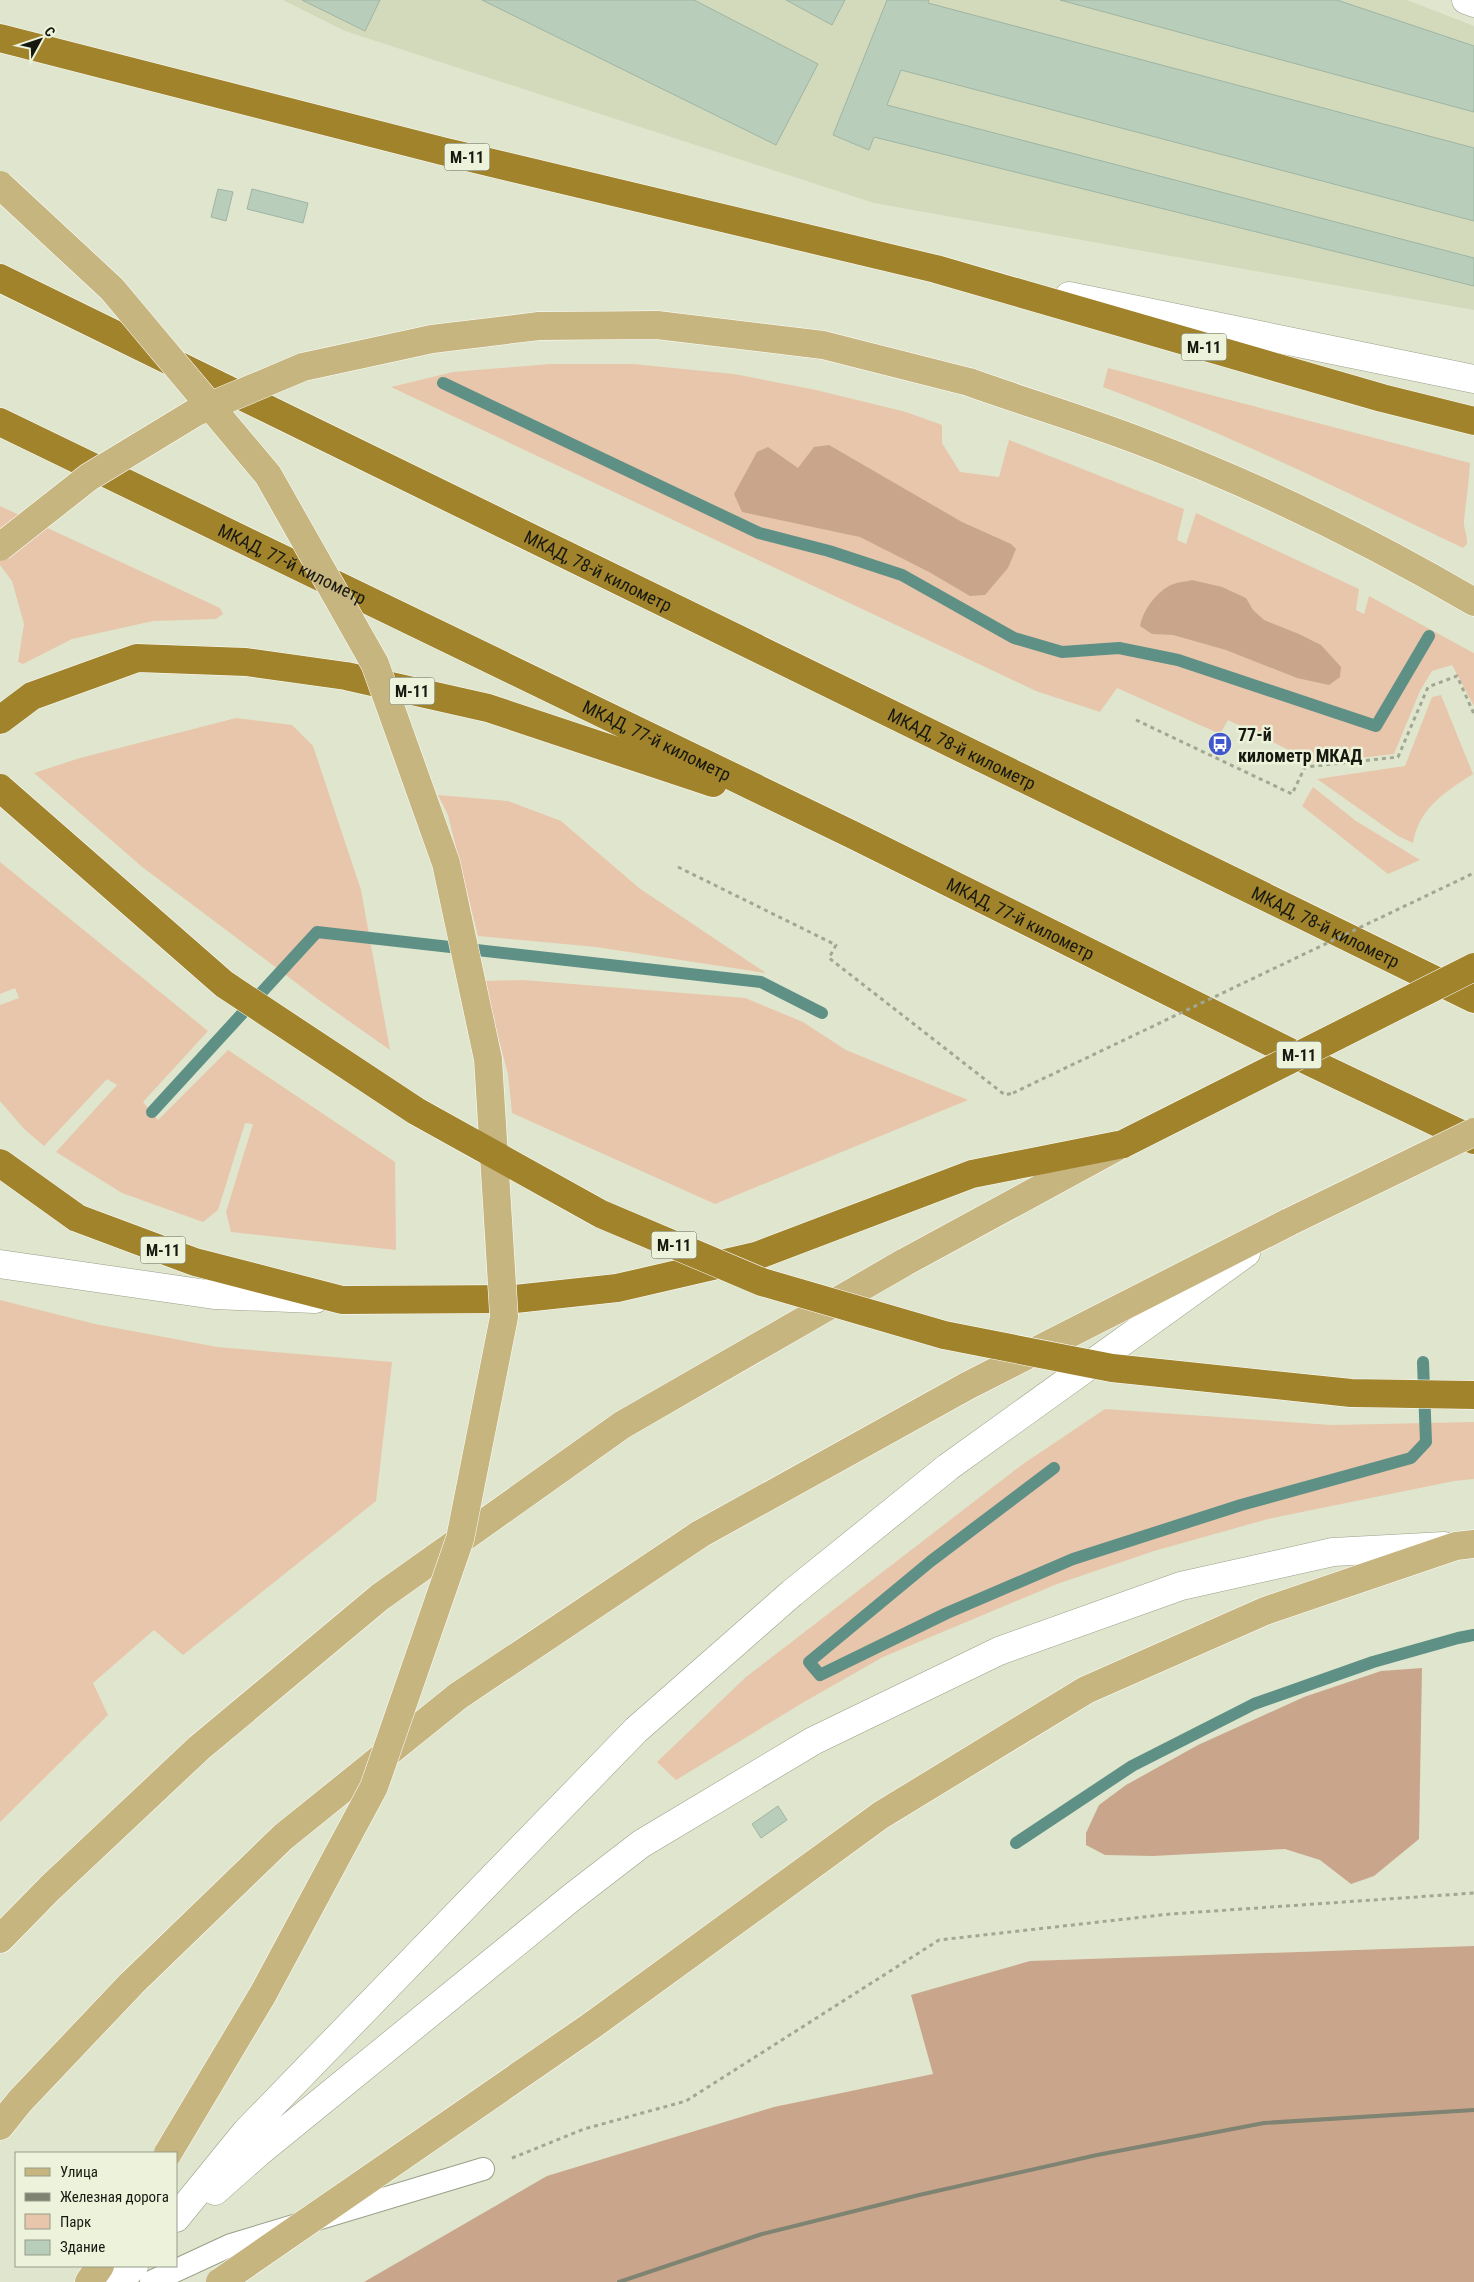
<svg xmlns="http://www.w3.org/2000/svg" width="1474" height="2282" font-family="'Roboto Condensed',sans-serif">
<rect width="100%" height="100%" fill="#dfe6cd"/>
<path fill="#d2dabb" d="M 283,0 L 1407,0 L 1474,26 L 1474,310 L 874,203 L 345,31 Z"/>
<path fill="#e8c6ab" d="M 550,364 L 633,364 L 734,374 L 816,390 L 906,412 L 942,425 L 942,443 L 960,472 L 999,477 L 1009,440 L 1184,509 L 1177,540 L 1186,544 L 1196,513 L 1359,589 L 1356,610 L 1364,614 L 1369,596 L 1470,651 L 1474,653 L 1474,706 L 1452,665 L 1432,671 L 1420,691 L 1394,754 L 1315,763 L 1228,720 L 1220,734 L 1117,688 L 1100,712 L 1036,691 L 391,387 L 453,372 Z
M 1108,368 L 1470,463 C 1469,483 1466,501 1464,520 C 1463,528 1468,535 1467,544 L 1463,548 C 1344,491 1226,433 1103,387 Z
M 0,506 L 220,608 L 223,614 L 216,619 L 153,621 L 72,639 L 23,664 L 18,662 L 24,624 L 12,581 L 0,565 Z
M 1441,695 L 1473,774 C 1445,792 1419,808 1413,843 L 1398,836 L 1317,779 L 1405,766 L 1432,697 Z
M 236,718 L 292,725 L 313,746 L 361,890 L 390,1050 L 319,1000 L 141,866 L 34,773 L 80,758 Z
M 1313,787 L 1356,821 L 1420,860 L 1388,874 L 1302,806 Z
M 438,795 L 508,801 L 561,821 L 639,888 L 766,973 L 596,947 L 478,936 L 448,815 Z
M 0,862 L 208,1031 L 143,1102 L 158,1120 L 228,1050 L 395,1162 L 396,1250 L 231,1232 L 226,1212 L 253,1124 L 245,1123 L 218,1210 L 203,1222 L 122,1193 L 56,1152 L 117,1085 L 107,1079 L 44,1146 L 24,1129 L 0,1101 L 0,1005 L 19,998 L 15,988 L 0,994 Z
M 523,980 L 745,998 L 803,1022 L 846,1050 L 968,1100 L 715,1204 L 512,1113 L 508,1074 L 483,981 Z
M 0,1300 L 95,1324 L 217,1347 L 392,1362 L 376,1501 L 183,1655 L 154,1630 L 93,1683 L 108,1715 L 0,1822 Z
M 1105,1409 L 1331,1425 L 1474,1422 L 1474,1479 L 1454,1481 L 1268,1519 L 1154,1551 L 1057,1584 L 883,1657 L 804,1702 L 676,1780 L 657,1762 L 746,1677 L 1023,1464 Z"/>
<path fill="#c9a68b" d="M 829,445 L 962,522 L 1011,544 L 1016,549 L 1008,568 L 985,595 L 970,596 L 929,572 L 860,537 L 742,512 L 734,494 L 757,452 L 768,447 L 798,468 L 814,447 Z
M 1192,580 L 1222,587 L 1246,598 L 1253,610 L 1264,620 L 1299,634 L 1321,645 L 1341,667 L 1340,677 L 1329,685 L 1297,678 L 1226,650 L 1173,635 L 1152,634 L 1140,626 C 1143,610 1155,594 1169,586 C 1176,582 1185,582 1192,580 Z
M 1422,1668 L 1419,1839 L 1374,1876 L 1351,1884 L 1320,1860 L 1285,1849 L 1153,1856 L 1105,1855 L 1086,1845 L 1086,1833 L 1099,1805 L 1126,1785 L 1198,1745 L 1304,1697 L 1381,1671 Z
M 1474,1946 L 1474,2282 L 364,2282 L 547,2176 L 774,2107 L 933,2074 L 911,1995 L 1030,1961 Z"/>
<g fill="none" stroke-linecap="round" stroke-linejoin="round">
<path stroke="#5f9086" stroke-width="12" d="M 443,383 L 759,533 L 829,551 L 902,575 L 1014,638 L 1062,652 L 1119,648 L 1178,660 L 1376,726 L 1429,636
M 152,1112 L 317,932 L 761,982 L 822,1013
M 1054,1468 L 931,1561 L 809,1662 L 820,1675 L 947,1613 L 1073,1559 L 1241,1505 L 1411,1458 L 1426,1442 L 1423,1362
M 1016,1843 L 1132,1766 L 1254,1704 L 1373,1662 L 1458,1638 L 1474,1635"/>
</g>
<path fill="#b8cebb" stroke="#9fb4a2" d="M 302,0 L 380,0 L 365,31 Z
M 482,0 L 694,0 L 818,64 L 776,145 Z
M 786,0 L 845,0 L 832,25 Z
M 887,0 L 929,0 L 928,3 L 1474,148 L 1474,221 L 901,70 L 887,105 L 1474,258 L 1474,286 L 874,137 L 869,150 L 833,135 Z
M 1060,0 L 1337,0 L 1474,46 L 1474,112 Z
M 218,189 L 233,192 L 226,221 L 211,217 Z
M 252,189 L 308,203 L 303,223 L 247,209 Z
M 778,1806 L 787,1820 L 761,1838 L 752,1824 Z"/>
<g fill="none" stroke-linecap="round" stroke-linejoin="round">
<g stroke="#999f88" stroke-width="24">
<path id="lane" d="M 151,2282 L 231,2245 L 483,2169"/>
</g>
<g stroke="#999f88" stroke-width="29">
<path id="street" d="M 1466,0 L 1474,3"/>
</g>
<g stroke="#999f88" stroke-width="29">
<path id="secondary" d="M 1069,296 L 1474,379
M 0,1264 L 214,1295 L 315,1299
M 215,2191 L 258,2153 L 571,1898 L 641,1844 L 813,1741 L 999,1651 L 1181,1586 L 1333,1552 L 1444,1546
M 176,2218 L 246,2132 L 636,1730 L 792,1593 L 948,1467 L 1246,1253
M 118,2282 L 134,2266"/>
</g>
<g stroke="#fff" stroke-width="29">
<path id="primary" d="M 969,382 C 1025,402 1082,419 1137,440 C 1253,484 1367,539 1474,602
M 0,1939 L 50,1888 L 199,1748 L 380,1597 L 622,1425 L 905,1262 L 1115,1148
M 591,2026 L 881,1815 L 1086,1690 L 1265,1611 L 1456,1546 L 1474,1544
M 0,2126 L 20,2101 L 132,1983 L 283,1837 L 458,1696 L 700,1534 L 967,1386 L 1289,1222
M 89,2282 L 100,2266"/>
</g>
<g stroke="#fff" stroke-width="29">
<g id="highway">
<path d="M 0,38 L 442,151 L 936,269 L 1382,398 L 1474,421"/>
<path id="s1" d="M 0,278 L 1474,999"/>
<path id="s2" d="M 0,422 L 853,835 L 1312,1063 L 1474,1140"/>
<path d="M 0,720 L 32,696 L 137,658 L 246,662 L 346,676 L 488,708 L 713,783"/>
<path d="M 0,1163 L 77,1218 L 195,1262 L 342,1300 L 515,1299 L 617,1288 L 756,1256 L 972,1174 L 1123,1144"/>
</g>
</g>
<path stroke="#a2a793" stroke-width="3" stroke-dasharray="4 4" stroke-linecap="butt" d="M 1136,720 L 1292,794 L 1305,767 L 1398,757 L 1428,687 L 1457,676 L 1474,714
M 678,867 L 836,945 L 829,958 L 1005,1095 L 1013,1093
M 512,2158 L 584,2129 L 686,2101 L 939,1940 L 1170,1914 L 1474,1893"/>
<use href="#lane" stroke="#fff" stroke-width="22"/>
<use href="#street" stroke="#fff" stroke-width="28"/>
<use href="#secondary" stroke="#fff" stroke-width="28"/>
<use href="#primary" stroke="#c7b580" stroke-width="28"/>
<use href="#highway" stroke="#a1832c" stroke-width="28"/>
<path stroke="#7f8372" stroke-width="4" d="M 619,2282 L 762,2234 L 919,2195 L 1097,2155 L 1264,2123 L 1474,2110"/>
<g stroke="#fff" stroke-width="29" stroke-linecap="butt">
<path id="primary-bridge" d="M 0,185 L 112,289 L 268,475 L 375,664 L 446,863 L 488,1059 L 504,1317 L 460,1539 L 374,1787 L 263,1994 L 168,2153
M 0,547 L 89,477 L 196,412 L 303,367 L 432,339 L 539,326 L 657,325 L 823,345 L 969,382
M 1289,1222 L 1474,1132
M 220,2282 L 591,2026"/>
</g>
<g stroke="#fff" stroke-width="29" stroke-linecap="butt">
<path id="highway-bridge" d="M 0,788 L 224,984 L 416,1111 L 601,1214 L 762,1282 L 944,1335 L 1112,1368 L 1351,1393 L 1474,1395
M 1123,1144 L 1474,967"/>
</g>
<path stroke="#a2a793" stroke-width="3" stroke-dasharray="4 4" stroke-linecap="butt" d="M 1013,1093 L 1474,873"/>
<use href="#primary-bridge" stroke="#c7b580" stroke-width="28"/>
<use href="#highway-bridge" stroke="#a1832c" stroke-width="28"/>
</g>
<defs>
<g id="bus-disc" transform="scale(1.25)"><circle r="9.5" fill="#4058cb" stroke="#ecf3da"/><path d="M-5-6H5V4H4V6H2V4H-2V6H-4V4H-5ZM-3.5-4V0h7V-4ZM-3.5 1.2v1.5H-2V1.2ZM2 1.2v1.5H3.5V1.2Z" fill="#fff"/></g>
</defs>
<g fill-rule="evenodd">
<use href="#bus-disc" x="1220" y="744"/>
</g>
<g text-anchor="middle" dominant-baseline="central" stroke-width="5" stroke-linejoin="round" paint-order="stroke">
<g fill="#ecf3da" stroke="#575a4d" stroke-width="1">
<rect x="444.5" y="143.5" width="45" height="27" rx="4"/>
<rect x="1181.5" y="333.5" width="45" height="27" rx="4"/>
<rect x="389.5" y="677.5" width="45" height="27" rx="4"/>
<rect x="1276.5" y="1041.5" width="45" height="27" rx="4"/>
<rect x="651.5" y="1231.5" width="45" height="27" rx="4"/>
<rect x="140.5" y="1236.5" width="45" height="27" rx="4"/>
</g>
<g font-size="16" font-weight="bold" fill="#171911">
<text x="467" y="157">М-11</text>
<text x="1204" y="347">М-11</text>
<text x="412" y="691">М-11</text>
<text x="1299" y="1055">М-11</text>
<text x="674" y="1245">М-11</text>
<text x="163" y="1250">М-11</text>
</g>
<g font-size="18" fill="#171911" stroke="#ecf3da">
<text stroke="none"><textPath href="#s2" startOffset="325">МКАД, 77-й километр</textPath></text>
<text stroke="none"><textPath href="#s1" startOffset="666">МКАД, 78-й километр</textPath></text>
<text stroke="none"><textPath href="#s2" startOffset="730">МКАД, 77-й километр</textPath></text>
<text stroke="none"><textPath href="#s1" startOffset="1071">МКАД, 78-й километр</textPath></text>
<text stroke="none"><textPath href="#s2" startOffset="1135">МКАД, 77-й километр</textPath></text>
<text stroke="none"><textPath href="#s1" startOffset="1476">МКАД, 78-й километр</textPath></text>
</g>
<g font-size="18" font-weight="bold" fill="#171911" stroke="#ecf3da" text-anchor="start">
<text x="1238" y="734">77-й<tspan x="1238" dy="21">километр МКАД</tspan></text>
</g>
</g>
<rect x="15" y="2152" width="162" height="115" fill="#ecf3da" stroke="#979c8a"/>
<rect x="25" y="2168" width="25" height="8" fill="#c7b580" stroke="#979c8a"/>
<text x="60" y="2177" font-size="15" fill="#171911">Улица</text>
<rect x="25" y="2193" width="25" height="8" fill="#7f8372" stroke="#979c8a"/>
<text x="60" y="2202" font-size="15" fill="#171911">Железная дорога</text>
<rect x="25" y="2214" width="25" height="15" fill="#e8c6ab" stroke="#979c8a"/>
<text x="60" y="2227" font-size="15" fill="#171911">Парк</text>
<rect x="25" y="2240" width="25" height="15" fill="#b8cebb" stroke="#979c8a"/>
<text x="60" y="2252" font-size="15" fill="#171911">Здание</text>
<g transform="translate(40 40) rotate(50)" stroke="#ecf3da" stroke-width="4" paint-order="stroke">
<path d="M0-4L9 19L0 12L-9 19Z" fill="#171911"/>
<text y="-8" font-size="14" font-weight="bold" text-anchor="middle" fill="#171911">С</text>
</g>
</svg>
